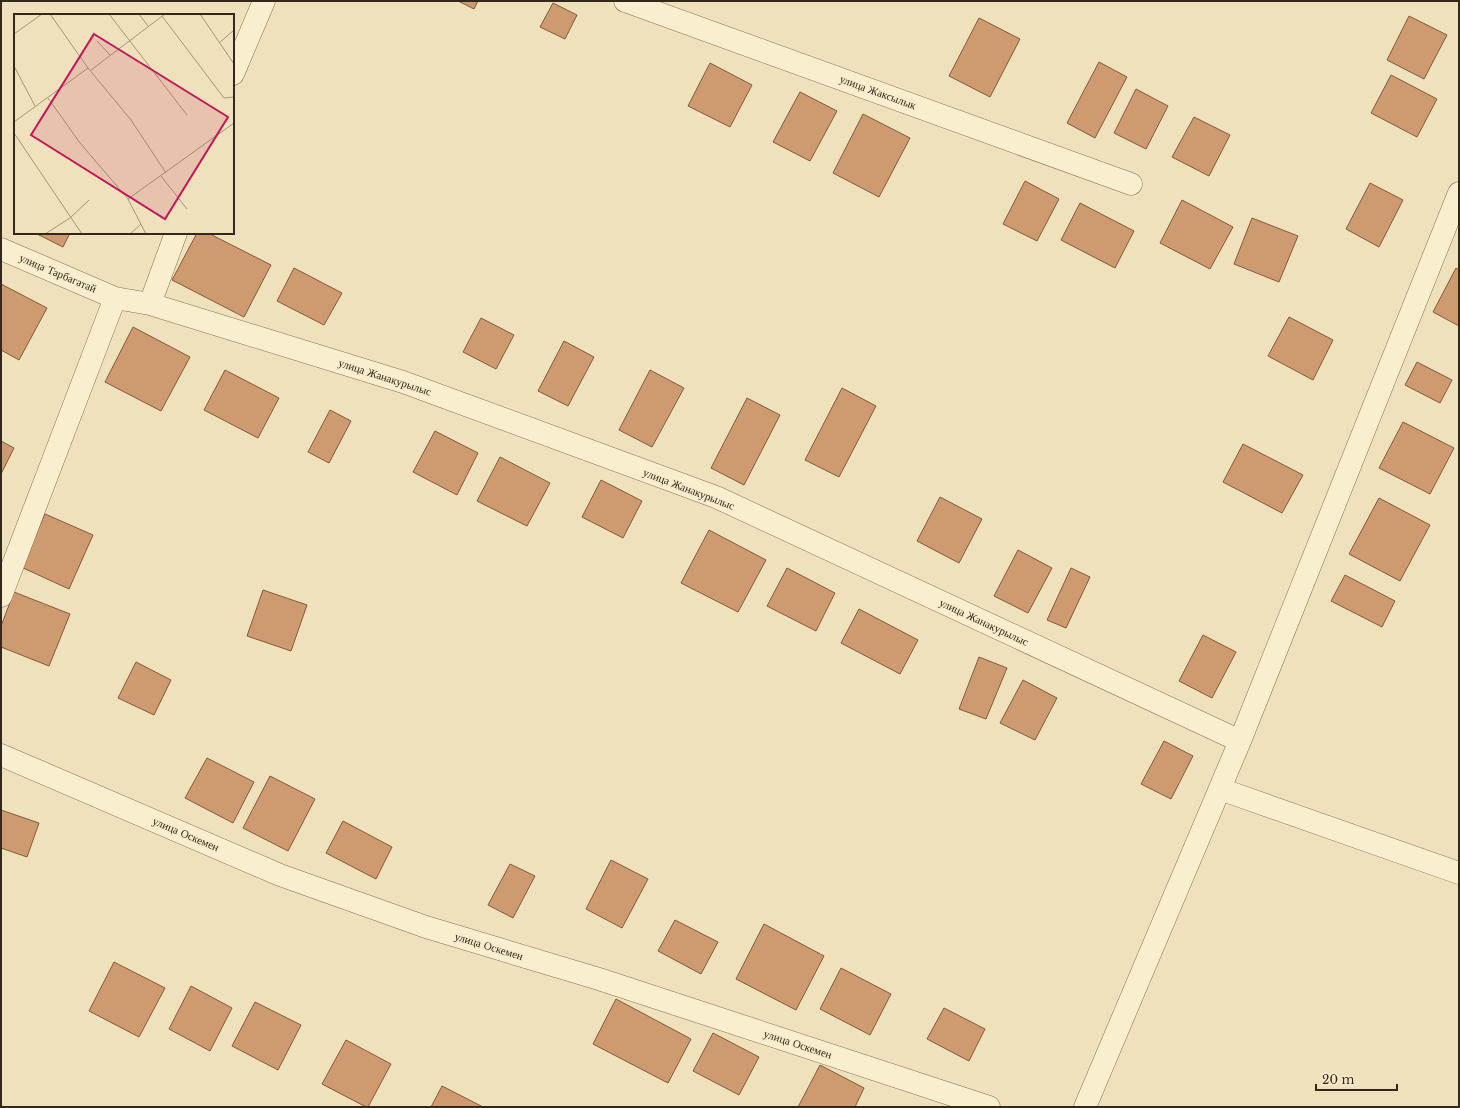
<svg xmlns="http://www.w3.org/2000/svg" width="1460" height="1108" font-family="'Libre Baskerville',serif">
<rect width="100%" height="100%" fill="#eee1bb"/>
<path fill="#ce9a70" stroke="#855a3a" d="M 458,1 L 478,1 L 474,9 Z
M 553,3 L 577,15 L 565,39 L 540,27 Z
M 1409,16 L 1447,35 L 1424,79 L 1387,60 Z
M 979,18 L 1020,39 L 990,97 L 949,76 Z
M 1099,62 L 1127,77 L 1095,138 L 1067,123 Z
M 710,63 L 752,85 L 730,127 L 688,106 Z
M 1391,75 L 1437,99 L 1417,137 L 1371,113 Z
M 1136,89 L 1168,106 L 1146,149 L 1114,133 Z
M 800,92 L 837,111 L 810,161 L 773,142 Z
M 863,114 L 910,138 L 879,197 L 833,173 Z
M 1194,117 L 1230,135 L 1209,176 L 1172,157 Z
M 1025,181 L 1059,199 L 1037,241 L 1003,224 Z
M 1370,183 L 1403,200 L 1379,247 L 1346,229 Z
M 1182,200 L 1233,227 L 1210,269 L 1160,243 Z
M 1080,203 L 1134,231 L 1115,268 L 1061,240 Z
M 1252,218 L 1298,236 L 1279,282 L 1234,264 Z
M 35,233 L 70,233 L 63,247 Z
M 197,233 L 208,233 L 271,265 L 244,317 L 172,280 Z
M 294,268 L 342,293 L 324,325 L 277,301 Z
M 1456,268 L 1459,270 L 1459,326 L 1433,312 Z
M 1,284 L 47,308 L 19,360 L 1,350 Z
M 1289,317 L 1333,340 L 1313,380 L 1268,356 Z
M 481,318 L 514,335 L 496,369 L 463,352 Z
M 133,327 L 190,357 L 161,411 L 105,382 Z
M 564,341 L 594,357 L 568,406 L 538,391 Z
M 1417,362 L 1452,380 L 1440,403 L 1405,385 Z
M 225,370 L 279,398 L 258,438 L 204,410 Z
M 650,370 L 684,388 L 652,447 L 619,430 Z
M 842,388 L 876,406 L 839,477 L 805,460 Z
M 747,398 L 780,415 L 744,485 L 711,468 Z
M 330,410 L 351,421 L 329,463 L 308,452 Z
M 1403,422 L 1454,448 L 1430,494 L 1379,468 Z
M 435,431 L 478,453 L 457,495 L 413,472 Z
M 1,441 L 14,448 L 1,474 Z
M 1243,444 L 1303,475 L 1282,513 L 1223,482 Z
M 500,457 L 550,483 L 527,526 L 477,501 Z
M 601,480 L 642,501 L 623,538 L 582,517 Z
M 940,497 L 982,519 L 959,563 L 917,541 Z
M 1379,498 L 1430,525 L 1400,581 L 1349,554 Z
M 45,514 L 93,535 L 69,589 L 21,567 Z
M 709,530 L 766,560 L 738,612 L 681,583 Z
M 1018,550 L 1052,568 L 1028,613 L 994,596 Z
M 787,568 L 835,593 L 816,631 L 767,606 Z
M 1071,568 L 1090,577 L 1066,628 L 1047,620 Z
M 1345,575 L 1395,601 L 1382,627 L 1331,601 Z
M 263,590 L 307,605 L 291,651 L 247,636 Z
M 14,592 L 70,614 L 49,666 L 1,647 L 1,626 Z
M 859,609 L 918,640 L 900,674 L 841,643 Z
M 1203,635 L 1236,652 L 1212,698 L 1179,681 Z
M 979,657 L 1007,668 L 986,719 L 959,709 Z
M 136,662 L 171,680 L 154,715 L 118,698 Z
M 1023,680 L 1057,698 L 1035,740 L 1000,723 Z
M 1164,741 L 1193,756 L 1171,799 L 1141,784 Z
M 207,758 L 254,782 L 233,823 L 185,798 Z
M 270,776 L 315,799 L 288,851 L 243,828 Z
M 1,810 L 39,823 L 27,857 L 1,848 Z
M 343,821 L 392,847 L 376,879 L 326,853 Z
M 611,860 L 648,879 L 622,928 L 586,909 Z
M 510,864 L 535,876 L 513,918 L 488,905 Z
M 675,920 L 718,942 L 701,974 L 658,951 Z
M 764,924 L 824,956 L 796,1010 L 736,979 Z
M 114,962 L 165,988 L 139,1037 L 89,1011 Z
M 841,968 L 891,994 L 870,1035 L 820,1009 Z
M 191,986 L 232,1008 L 210,1051 L 169,1029 Z
M 616,999 L 691,1039 L 668,1083 L 593,1044 Z
M 255,1002 L 301,1025 L 278,1070 L 232,1046 Z
M 944,1008 L 985,1029 L 969,1061 L 927,1039 Z
M 713,1033 L 759,1057 L 739,1095 L 693,1071 Z
M 346,1040 L 391,1064 L 368,1107 L 366,1107 L 322,1084 Z
M 820,1065 L 864,1088 L 855,1107 L 798,1107 Z
M 442,1086 L 483,1107 L 431,1107 Z"/>
<g fill="none" stroke-linecap="round" stroke-linejoin="round">
<g stroke="#867055" stroke-width="23">
<path id="minor" d="M 625,1 L 1131,184
M 233,74 L 264,1
M 1,249 L 115,298 L 150,304 L 403,382 L 716,497 L 1240,741
M 150,304 L 176,233
M 1,596 L 115,298
M 1,755 L 280,875 L 426,927 L 599,979 L 989,1107
M 1220,789 L 1459,873
M 1085,1107 L 1240,741 L 1459,193"/>
</g>
<use href="#minor" stroke="#f9eece" stroke-width="22"/>
</g>
<g text-anchor="middle" dominant-baseline="central" stroke-width="3" stroke-linejoin="round" paint-order="stroke">
<g font-size="11" fill="#34281a" stroke="#f6ebcb">
<text transform="translate(878 92) rotate(20)">улица Жаксылык</text>
<text transform="translate(58 273) rotate(23)">улица Тарбагатай</text>
<text transform="translate(385 377) rotate(18)">улица Жанакурылыс</text>
<text transform="translate(689 489) rotate(21)">улица Жанакурылыс</text>
<text transform="translate(984 622) rotate(25)">улица Жанакурылыс</text>
<text transform="translate(186 834) rotate(23)">улица Оскемен</text>
<text transform="translate(489 946) rotate(17)">улица Оскемен</text>
<text transform="translate(798 1044) rotate(18)">улица Оскемен</text>
</g>
</g>
<g transform="translate(14 14)">
<rect width="220" height="220" fill="#eee1bb"/>
<path fill="none" stroke="#a4977b" stroke-width="1" d="M 36,0 L 74,54 L 117,106 L 152,159M 95,0 L 173,101M 125,0 L 134,12M 186,0 L 220,50M 148,2 L 210,84 L 220,83M 0,20 L 28,0M 83,27 L 96,41M 205,29 L 220,16M 0,52 L 21,92M 77,56 L 151,0M 34,84 L 66,129 L 114,185 L 132,220M 0,108 L 74,54M 0,119 L 68,220M 147,162 L 173,195M 114,185 L 220,109M 31,220 L 56,204 L 75,186M 116,220 L 127,210"/>
<path fill="#c2185b" fill-opacity="0.15" stroke="#c2185b" stroke-width="2" d="M 80,20 L 214,103 L 151,205 L 17,121 Z"/>
<rect width="220" height="220" fill="none" stroke="#34281a" stroke-width="2"/>
</g>
<rect width="1460" height="1108" fill="none" stroke="#34281a" stroke-width="4"/>
<path d="M1316 1084v6h81v-6" fill="none" stroke="#34281a" stroke-width="2"/>
<text x="1322" y="1084" font-size="12" fill="#34281a" stroke="#f6ebcb" stroke-width="3" paint-order="stroke">20 m</text>
</svg>
